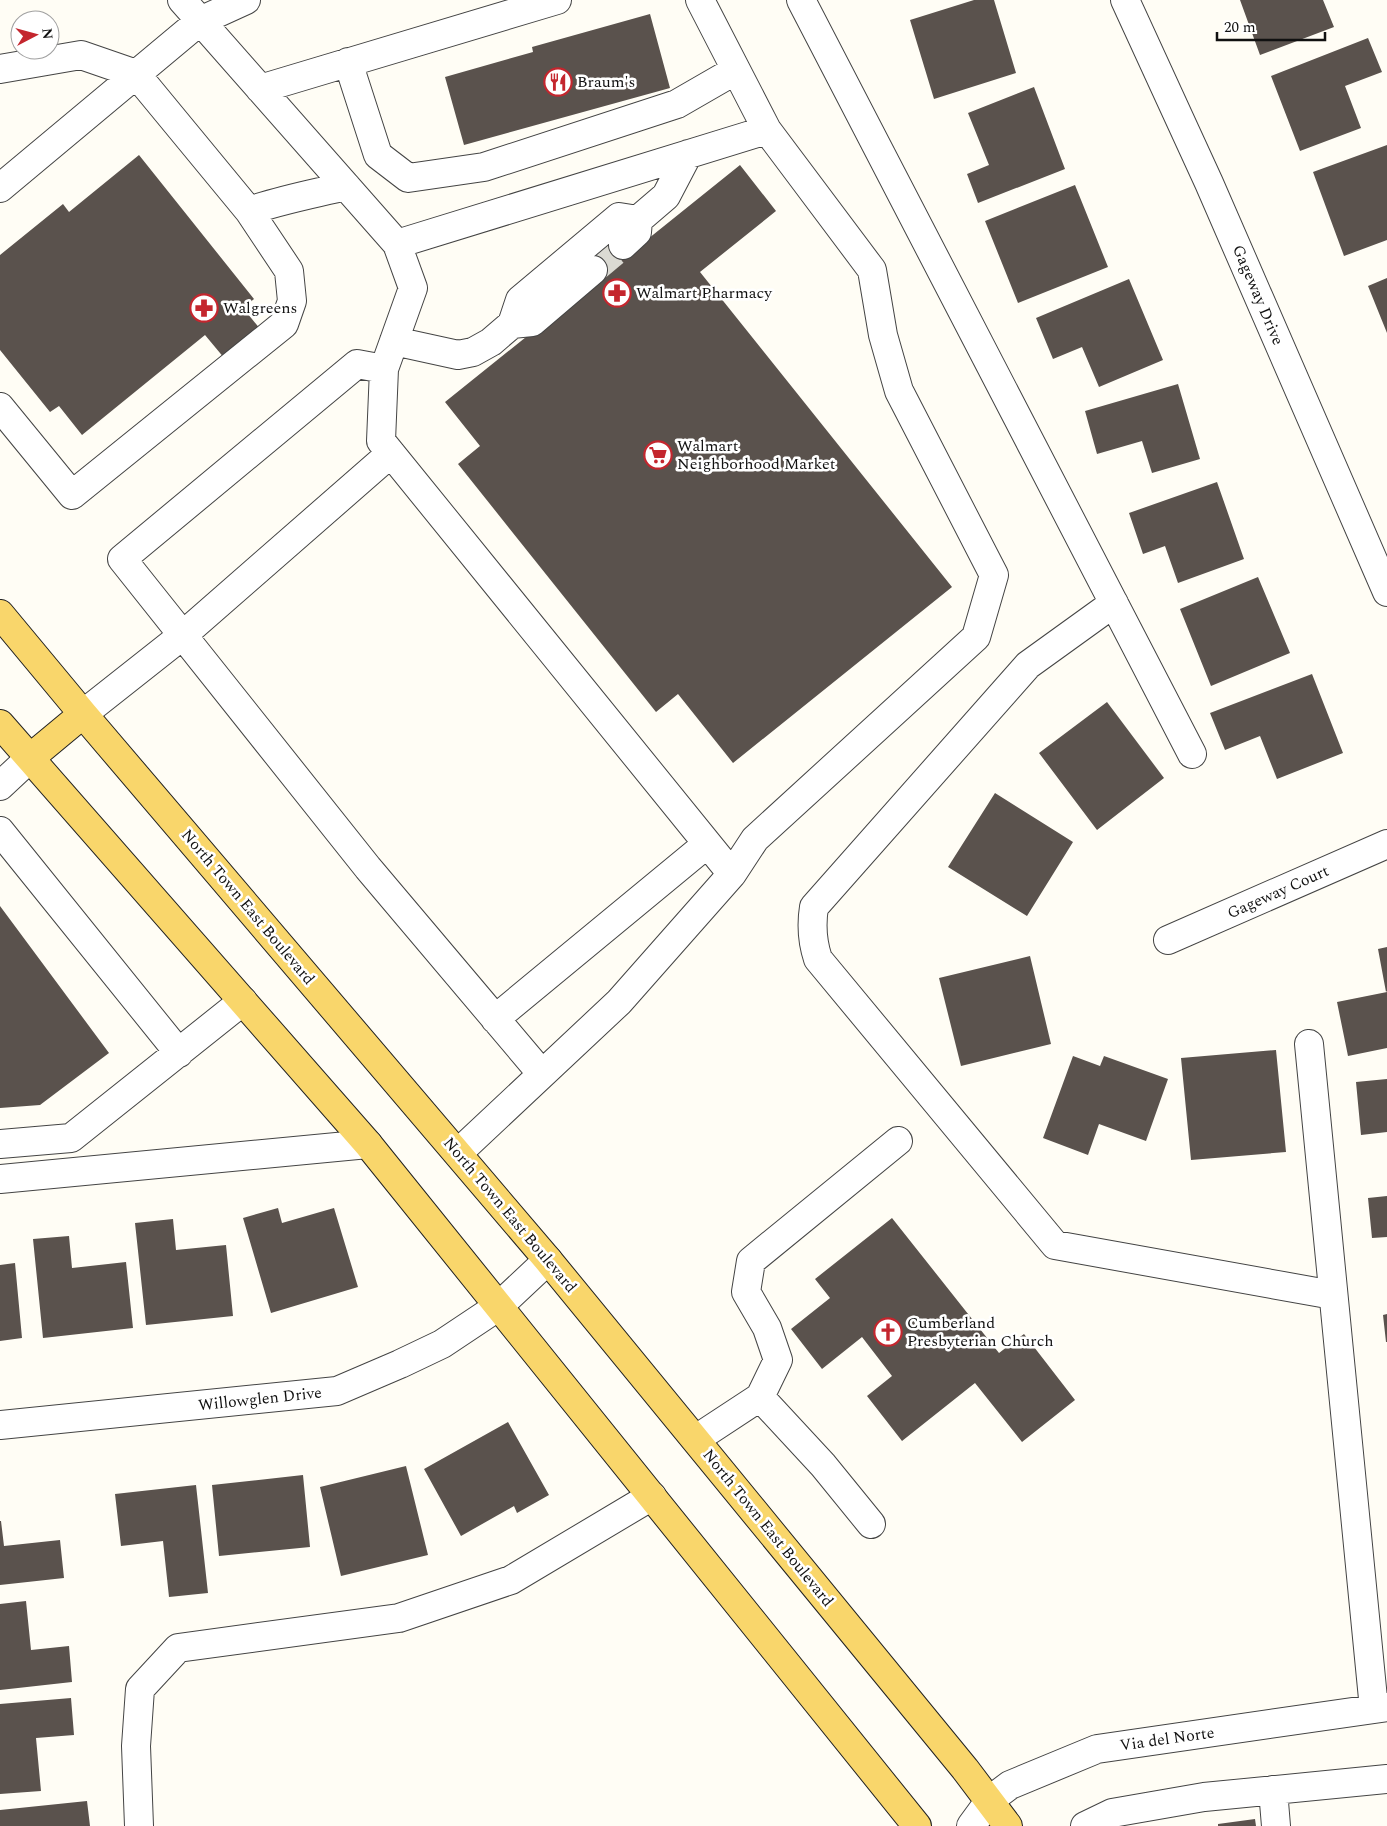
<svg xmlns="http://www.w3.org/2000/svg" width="1387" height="1826" font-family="Spectral,serif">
<rect width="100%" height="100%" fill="#fffdf5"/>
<path fill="#5a524d" d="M 974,0 L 994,0 L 1016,73 L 934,99 L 910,20 Z
M 1240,0 L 1323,0 L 1334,27 L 1260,55 Z
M 650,14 L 670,88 L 464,145 L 445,77 L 533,52 L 532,47 Z
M 1368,38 L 1382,72 L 1345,86 L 1361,128 L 1300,151 L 1271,76 Z
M 1034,87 L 1065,169 L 978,203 L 967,174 L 989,165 L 968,113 Z
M 1387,145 L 1387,240 L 1344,256 L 1313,172 Z
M 139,155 L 254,299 L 243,308 L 261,330 L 225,359 L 205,335 L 82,435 L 59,406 L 50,412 L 0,350 L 0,255 L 63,204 L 69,212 Z
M 740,165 L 776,211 L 700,272 L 952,587 L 733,763 L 678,694 L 656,712 L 458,464 L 480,446 L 445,402 Z
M 1075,185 L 1108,267 L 1018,303 L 985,221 Z
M 1387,278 L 1387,333 L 1368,286 Z
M 1129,279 L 1163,360 L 1099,387 L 1082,347 L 1053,359 L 1036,318 Z
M 1178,384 L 1200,459 L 1152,473 L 1142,441 L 1097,454 L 1085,411 Z
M 1217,482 L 1244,559 L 1178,583 L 1165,546 L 1143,554 L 1129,513 Z
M 1258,577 L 1290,653 L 1211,686 L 1180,609 Z
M 1312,674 L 1343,753 L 1277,779 L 1260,736 L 1225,750 L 1210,713 Z
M 1107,702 L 1164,778 L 1097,830 L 1039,753 Z
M 995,793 L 1073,842 L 1027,916 L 948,867 Z
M 0,906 L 109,1053 L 40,1105 L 0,1108 Z
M 1387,947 L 1387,991 L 1386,992 L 1378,949 Z
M 1030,956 L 1051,1044 L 961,1066 L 939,978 Z
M 1387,992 L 1387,1048 L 1348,1056 L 1337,1002 Z
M 1276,1050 L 1286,1152 L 1191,1160 L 1181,1058 Z
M 1073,1056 L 1100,1066 L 1104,1056 L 1168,1079 L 1146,1141 L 1099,1124 L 1088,1155 L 1043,1138 Z
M 1387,1079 L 1387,1132 L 1361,1135 L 1356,1082 Z
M 1387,1196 L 1387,1237 L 1372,1238 L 1368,1198 Z
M 278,1208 L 282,1223 L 334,1208 L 358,1287 L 271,1313 L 243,1218 Z
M 892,1218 L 999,1353 L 1024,1334 L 1075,1400 L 1022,1442 L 975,1383 L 902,1441 L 867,1396 L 892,1376 L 862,1337 L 822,1369 L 791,1329 L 830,1298 L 815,1279 Z
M 173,1219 L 176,1250 L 226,1245 L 233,1316 L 146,1325 L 135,1223 Z
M 69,1236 L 72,1268 L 126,1262 L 133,1328 L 43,1338 L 33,1239 Z
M 15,1263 L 22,1338 L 0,1341 L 0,1265 Z
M 1387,1314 L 1387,1342 L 1386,1342 L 1383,1315 Z
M 508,1422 L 549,1495 L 517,1513 L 514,1506 L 461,1536 L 424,1469 Z
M 406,1466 L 428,1555 L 341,1576 L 320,1487 Z
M 303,1475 L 310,1547 L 219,1556 L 212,1485 Z
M 196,1485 L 208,1593 L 169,1597 L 163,1541 L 121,1546 L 115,1494 Z
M 0,1521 L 1,1521 L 4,1546 L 60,1540 L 64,1578 L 0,1585 Z
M 26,1601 L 31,1650 L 69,1646 L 72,1682 L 0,1690 L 0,1604 Z
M 71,1698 L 74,1735 L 36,1738 L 41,1791 L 0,1794 L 0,1704 Z
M 87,1801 L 90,1826 L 0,1826 L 0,1810 Z
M 1255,1819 L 1256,1826 L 1218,1826 L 1218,1824 Z"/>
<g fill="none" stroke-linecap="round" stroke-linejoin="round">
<path stroke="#dbdad3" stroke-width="28" stroke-dasharray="28 14" stroke-linecap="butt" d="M 593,270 L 623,245"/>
<g stroke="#444" stroke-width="30">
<path id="minor" d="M 182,0 L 397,244 L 767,130 L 700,0
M 801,0 L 1192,754
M 1125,0 L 1209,183 L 1387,592
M 348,62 L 378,155 L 408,178 L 484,167 L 677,104 L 736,70
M 0,69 L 81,55 L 136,74 L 249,211 L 289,271 L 292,301 L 284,324 L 72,495 L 0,407
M 260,89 L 557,0
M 0,188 L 200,21 L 246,0
M 249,211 C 280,200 313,194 346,186
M 397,244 L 413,288 L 384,369 L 381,441 L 732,874
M 623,245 L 637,232 L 638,220 L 666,196 L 688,154
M 512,324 L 520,300 L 619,217 L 638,220
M 394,341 L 458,355 L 473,352 L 491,342 L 512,324 L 532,322 L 593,270
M 384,369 L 357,364 L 122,559 L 368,868 L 542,1074
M 1114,603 L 1028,665 L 814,907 C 811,926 812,941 818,959 L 1055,1245 L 1333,1295
M 83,714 L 183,635 L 390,454
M 0,786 L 30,758
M 0,831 L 179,1053
M 1168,940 L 1387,844
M 495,1019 L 707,844
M 1309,1044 L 1374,1709
M 0,1144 L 71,1138 L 243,1001
M 458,1153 L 619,1002 L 732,874 L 755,839 L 976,637 L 994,575 L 899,391 L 883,335 L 872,270 L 767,130
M 0,1179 L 368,1144
M 760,1397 L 823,1465 L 871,1524
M 0,1425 L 337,1391 L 400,1364 L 442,1344 L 499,1306 L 548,1260
M 696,1439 L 760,1397 L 778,1360 L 767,1328 L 746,1292 L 751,1261 L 898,1141
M 1273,1790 L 1276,1826
M 139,1826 L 136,1746 L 140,1689 L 178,1648 L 399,1618 L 511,1580 L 652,1496
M 971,1826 L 990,1800 L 1010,1785 L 1097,1749 L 1387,1707
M 1085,1826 L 1112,1813 L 1204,1797 L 1387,1779"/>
</g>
<g stroke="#222" stroke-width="30">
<path id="major" d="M 0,614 L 83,714 L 548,1260 L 965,1769 L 1008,1826
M 0,724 L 368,1144 L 917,1826
M 30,758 L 83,714"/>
</g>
<use href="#minor" stroke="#fff" stroke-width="28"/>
<use href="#major" stroke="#f9d66b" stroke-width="28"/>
</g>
<defs>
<g id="restaurant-ring" transform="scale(1.4375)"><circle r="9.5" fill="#fff" stroke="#c4262e" stroke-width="1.5"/><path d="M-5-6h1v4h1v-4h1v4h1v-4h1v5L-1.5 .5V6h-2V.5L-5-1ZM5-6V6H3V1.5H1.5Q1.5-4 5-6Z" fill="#c4262e"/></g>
<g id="pharmacy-ring" transform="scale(1.4375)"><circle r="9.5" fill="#fff" stroke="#c4262e" stroke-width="1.5"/><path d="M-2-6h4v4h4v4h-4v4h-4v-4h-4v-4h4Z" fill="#c4262e"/></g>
<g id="supermarket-ring" transform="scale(1.4375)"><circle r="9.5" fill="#fff" stroke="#c4262e" stroke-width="1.5"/><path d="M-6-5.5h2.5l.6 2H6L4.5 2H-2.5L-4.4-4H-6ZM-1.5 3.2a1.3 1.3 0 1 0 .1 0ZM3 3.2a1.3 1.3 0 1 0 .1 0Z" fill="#c4262e"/></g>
<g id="church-ring" transform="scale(1.4375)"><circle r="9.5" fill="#fff" stroke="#c4262e" stroke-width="1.5"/><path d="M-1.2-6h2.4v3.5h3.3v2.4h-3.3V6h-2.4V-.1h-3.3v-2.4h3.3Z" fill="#c4262e"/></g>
</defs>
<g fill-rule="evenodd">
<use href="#restaurant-ring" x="558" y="82"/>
<use href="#pharmacy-ring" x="617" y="293"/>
<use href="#pharmacy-ring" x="204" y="308"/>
<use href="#supermarket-ring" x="658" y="455"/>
<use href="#church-ring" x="888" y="1332"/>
</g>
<g text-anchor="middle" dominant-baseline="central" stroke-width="5" stroke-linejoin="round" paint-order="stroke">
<g font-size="16" fill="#111" stroke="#fff" text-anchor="start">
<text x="577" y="82">Braum's</text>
<text x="636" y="293">Walmart Pharmacy</text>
<text x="223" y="308">Walgreens</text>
<text x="677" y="446">Walmart<tspan x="677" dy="18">Neighborhood Market</tspan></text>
<text x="907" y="1323">Cumberland<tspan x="907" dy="18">Presbyterian Church</tspan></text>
</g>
<g font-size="16" fill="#111" stroke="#fff">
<text transform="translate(1258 295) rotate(67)">Gageway Drive</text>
<text transform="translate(1278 892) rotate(-24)">Gageway Court</text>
<text transform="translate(248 907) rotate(50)">North Town East Boulevard</text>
<text transform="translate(510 1215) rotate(50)">North Town East Boulevard</text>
<text transform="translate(260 1399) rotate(-6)">Willowglen Drive</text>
<text transform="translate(768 1528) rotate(51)">North Town East Boulevard</text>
<text transform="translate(1167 1739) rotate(-8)">Via del Norte</text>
</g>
</g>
<g transform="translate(35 35) rotate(84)"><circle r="24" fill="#ffffff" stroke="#a0a0a0"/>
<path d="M0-4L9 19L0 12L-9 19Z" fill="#c4262e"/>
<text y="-8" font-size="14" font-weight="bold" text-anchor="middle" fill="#111111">N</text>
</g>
<path d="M1217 32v8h108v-8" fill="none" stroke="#111111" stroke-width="2.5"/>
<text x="1224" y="32" font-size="15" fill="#111111" stroke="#ffffff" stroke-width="4" paint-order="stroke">20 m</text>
</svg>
